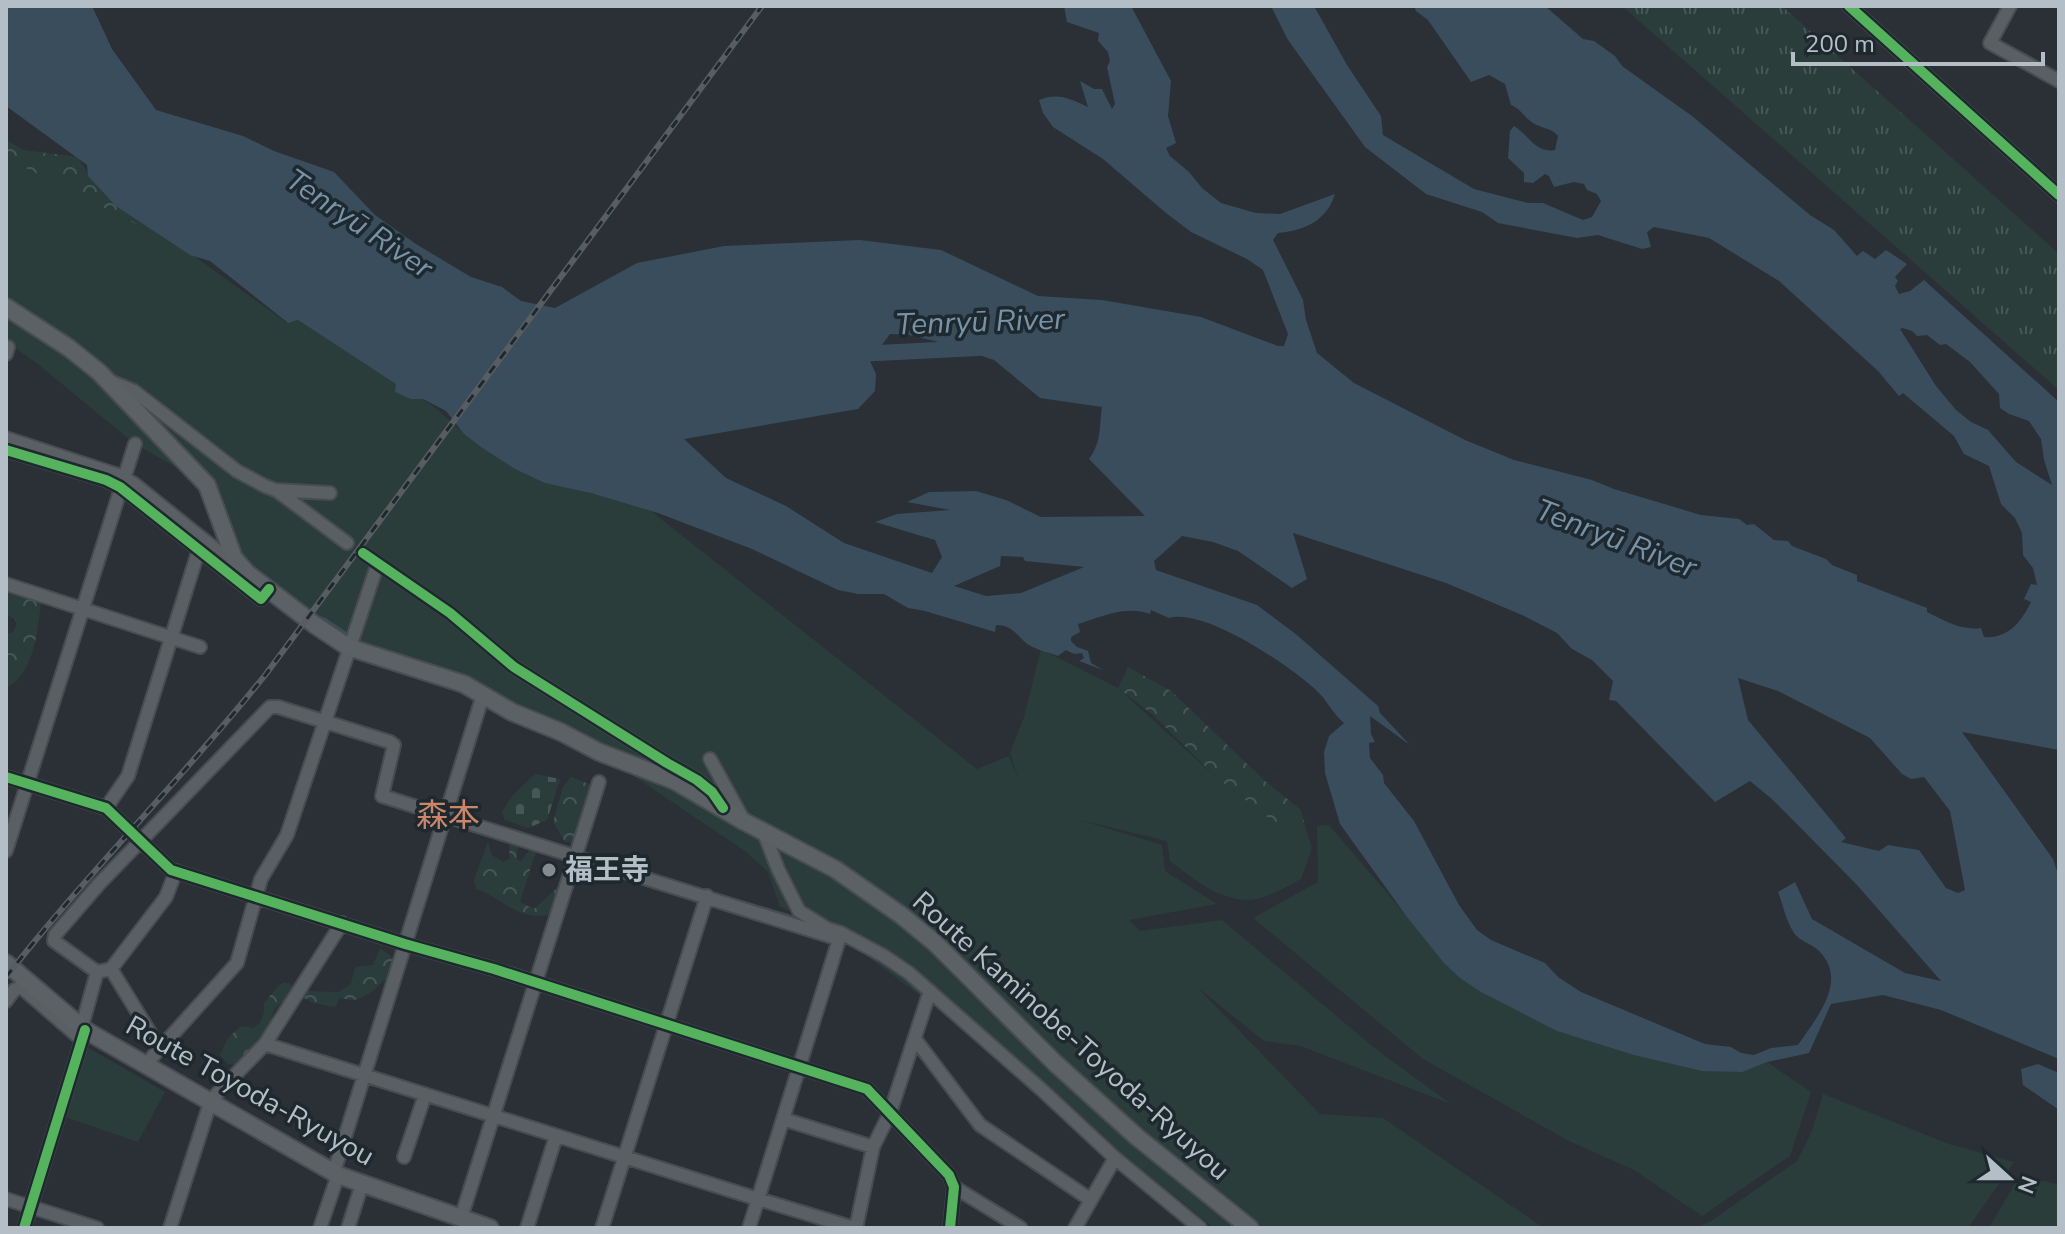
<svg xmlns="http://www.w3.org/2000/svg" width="2065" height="1234" font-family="'Nunito Sans','Noto Sans JP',sans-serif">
<defs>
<pattern id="forest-crowns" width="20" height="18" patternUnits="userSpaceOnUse" patternTransform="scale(2)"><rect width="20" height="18" fill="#2a3d3b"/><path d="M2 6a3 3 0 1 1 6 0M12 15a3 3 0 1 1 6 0" fill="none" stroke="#465756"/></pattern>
<pattern id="cemetery-stones" width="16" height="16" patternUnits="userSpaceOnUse" patternTransform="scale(2)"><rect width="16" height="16" fill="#2a3d3b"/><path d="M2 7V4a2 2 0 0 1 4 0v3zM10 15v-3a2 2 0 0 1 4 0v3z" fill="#465756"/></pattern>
<pattern id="park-tufts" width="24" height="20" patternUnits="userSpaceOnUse" patternTransform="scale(2)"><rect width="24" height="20" fill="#2a3d3b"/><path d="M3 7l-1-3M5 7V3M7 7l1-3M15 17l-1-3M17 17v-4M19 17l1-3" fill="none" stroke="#465756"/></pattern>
</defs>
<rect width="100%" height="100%" fill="#2a3035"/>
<path fill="#2a3d3b" d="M 6,158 L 183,248 L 287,323 L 298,320 L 433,406 L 473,441 L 651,511 L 977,769 L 1009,756 L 1019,781 L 1010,753 L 1024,717 L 1041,649 L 1118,688 L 1218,779 L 1271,820 L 1307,833 L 1312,848 L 1301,879 C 1286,887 1265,900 1248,900 C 1219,900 1192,878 1170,861 L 1167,841 L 1080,820 L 1162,845 L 1165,871 L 1217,904 L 1129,920 L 1140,931 L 1222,920 L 1377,1050 L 1451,1104 L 1301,1046 L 1264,1041 L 1197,987 L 1320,1114 L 1383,1118 L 1544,1228 L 1214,1228 L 1009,1062 L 832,930 L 780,907 L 768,872 L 745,851 L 592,748 L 456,682 L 331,636 L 232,554 L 207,485 L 135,444 L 34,361 L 6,342 Z
M 1329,825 L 1460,978 L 1758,1064 L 1767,1062 L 1811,1092 L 1790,1156 L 1702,1216 L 1634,1170 L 1569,1141 L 1423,1059 L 1253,918 L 1318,882 L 1317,826 Z
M 87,1047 L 165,1092 L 138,1142 L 65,1117 Z
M 1823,1094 L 1949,1144 L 2014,1162 L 1968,1228 L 1695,1228 L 1711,1221 L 1797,1161 L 1812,1131 Z
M 2020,1175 L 2059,1185 L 2059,1228 L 1989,1228 Z"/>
<path fill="url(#forest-crowns)" d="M 6,140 L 24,150 L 78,157 C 104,204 139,220 183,248 L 6,158 Z
M 6,587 L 41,601 C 38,629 34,675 6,688 L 6,634 L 13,632 L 17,623 L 14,618 L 6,615 Z
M 1128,667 L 1171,691 L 1265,781 L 1301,810 L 1307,833 L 1271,820 L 1218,779 L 1153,715 L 1118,688 Z
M 571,777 L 594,786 L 573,842 L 565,842 L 553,822 L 563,787 Z
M 512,839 L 519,841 L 516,859 L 521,861 L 532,847 L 539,849 L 534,857 L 520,902 L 534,909 L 557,888 L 559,890 L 556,907 L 550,915 C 515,920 505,899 476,889 L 474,880 L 488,842 L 492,855 L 503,862 L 510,858 L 509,847 Z
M 380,948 L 399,963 C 389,976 370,998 353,1000 C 348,1001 344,998 340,998 L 335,1007 L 313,1003 L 304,998 L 307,991 L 339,992 L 351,984 L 355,967 L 373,965 Z
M 290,983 L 294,990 L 274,1010 L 268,1031 L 244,1066 L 228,1064 L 220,1055 L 228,1038 L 241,1026 L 253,1028 L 260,1023 L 264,1013 L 264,1003 L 280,984 Z"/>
<path fill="url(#cemetery-stones)" d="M 535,774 L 560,779 L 547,820 L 528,828 L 505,820 L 502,812 L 512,796 Z"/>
<path fill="url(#park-tufts)" d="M 1622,6 L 1782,6 L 2059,254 L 2059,390 Z"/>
<path fill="#394d5c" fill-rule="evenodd" d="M 6,6 L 92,6 L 112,49 L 156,110 L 243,136 L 274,151 L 334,172 L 375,215 L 416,244 L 471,277 L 502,287 L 521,301 L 555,308 L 637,263 L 724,246 L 860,240 L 941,250 L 1038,296 L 1102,300 L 1201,317 L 1278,346 L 1284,346 L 1288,334 L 1263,270 L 1247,259 L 1191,232 L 1166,213 L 1103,159 L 1053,127 L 1043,113 L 1039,100 C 1058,92 1071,99 1088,107 L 1080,81 L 1094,89 L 1102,89 L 1112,109 L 1115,104 L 1107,67 L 1110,61 L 1108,52 L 1098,41 L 1099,33 L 1067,22 L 1064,6 L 1131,6 L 1171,81 L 1168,116 L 1176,143 L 1166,148 L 1170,156 L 1189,172 L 1202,188 L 1221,203 L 1256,213 L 1280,214 L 1335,194 C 1327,221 1303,231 1278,233 L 1273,240 L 1303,300 L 1306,320 L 1317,353 L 1354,383 L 1465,440 L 1514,460 L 1592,480 L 1614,489 L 1701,515 L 1739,519 L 1747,525 L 1754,524 L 1774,540 L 1788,541 L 1792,546 L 1826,559 L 1832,565 L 1857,575 L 1857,581 L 1927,608 L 1927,612 C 1943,620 1962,631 1981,628 L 1984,637 C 2008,639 2021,622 2031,602 L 2024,599 L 2031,584 L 2037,585 L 2033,568 L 2023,555 L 2022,533 L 2015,518 L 2001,504 L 1989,466 L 1964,454 L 1954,436 L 1903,393 L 1899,396 L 1878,371 L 1779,281 L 1709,238 L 1654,227 L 1647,232 L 1651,247 L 1642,249 L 1598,235 L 1577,238 L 1498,223 L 1482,212 L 1426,194 L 1365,147 L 1288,40 L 1271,6 L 1314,6 L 1347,65 L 1381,116 L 1383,135 L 1474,189 L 1528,203 L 1543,203 L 1583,220 L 1592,217 L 1601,201 L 1597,194 L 1587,190 L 1584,184 L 1574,182 L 1554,187 L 1549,176 L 1545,174 L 1533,183 L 1524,182 L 1524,173 L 1508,158 L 1510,131 L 1514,126 C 1529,135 1536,154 1555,150 L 1558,136 C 1550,127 1543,129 1533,123 C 1525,118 1521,109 1511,105 L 1505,84 L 1489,75 L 1471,82 L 1428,20 L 1416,11 L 1414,6 L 1545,6 L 1583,39 L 1594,41 L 1615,56 L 1622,66 L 1692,116 L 1810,215 L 1834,230 L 1857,256 L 1863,251 L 1875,259 L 1886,250 L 1907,264 L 1895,277 L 1898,281 L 1895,286 L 1899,294 L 1910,291 L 1924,280 L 2059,402 L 2059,750 L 1962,732 L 2053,859 L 2059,877 L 2059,1059 L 1941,1010 L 1883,995 L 1831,1004 L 1809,1053 L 1767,1062 L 1742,1072 L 1702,1071 L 1634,1055 L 1557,1031 L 1481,992 L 1460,978 L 1444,963 L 1407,917 L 1340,824 L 1325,773 L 1324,752 L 1329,736 L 1344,723 C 1333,714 1327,700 1316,690 C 1290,666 1204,607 1169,618 L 1151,610 L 1150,614 C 1126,605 1101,617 1078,624 L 1080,632 L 1071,637 L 1071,641 L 1077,647 L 1088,651 L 1091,663 L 1103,670 L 1079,661 L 1084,658 L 1082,653 L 1074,654 L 1066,650 L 1058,656 C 1048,652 1032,649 1025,642 C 1015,633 1011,625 996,625 L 995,632 L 925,611 L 908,608 L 884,594 L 858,594 L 838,590 L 752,549 L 658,513 L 591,493 L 545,483 L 515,469 L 481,447 L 464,434 L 446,411 L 423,399 L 411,399 L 395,392 L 396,384 L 298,320 L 288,323 L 210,261 L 190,255 L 116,206 L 88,176 L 87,165 L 6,106 ZM 1903,328 L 1912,331 L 1917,336 L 1927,335 L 1940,345 L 1946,344 L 1970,362 L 1999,394 L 2000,408 L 2009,414 L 2029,421 L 2041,439 L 2044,460 L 2052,485 L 2016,462 L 1988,430 L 1971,422 L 1956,410 L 1936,386 L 1900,329 ZM 890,334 L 909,335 L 939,342 L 994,360 L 1040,398 L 1102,407 C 1099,427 1102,441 1089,459 L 1145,516 L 1041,517 L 1006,500 L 976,491 L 929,492 L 907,502 L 950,510 L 897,514 L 875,522 L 935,540 L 942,557 L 932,573 L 844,543 L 786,506 L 726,478 L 684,439 L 858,409 L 875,391 L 876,374 L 870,361 ZM 1293,533 L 1446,583 L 1522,615 L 1557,633 L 1572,649 L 1592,660 L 1613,681 L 1609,700 L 1616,701 L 1715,802 L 1750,781 L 1773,800 L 1857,885 L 1941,981 L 1905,973 L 1812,919 L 1795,882 L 1778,892 C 1783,905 1786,921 1794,933 C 1799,941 1812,944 1819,951 C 1849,981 1816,1018 1798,1045 L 1771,1048 L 1754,1055 L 1741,1053 L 1731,1047 L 1705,1044 L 1581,992 L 1558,977 L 1545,963 L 1491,940 L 1477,930 L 1459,905 L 1414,821 L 1384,783 L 1383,775 L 1370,758 L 1369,743 L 1375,742 L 1371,734 L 1370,716 L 1410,745 L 1380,713 L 1378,706 L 1297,635 L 1257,605 L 1156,570 L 1154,561 L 1182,536 L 1213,542 L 1238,551 L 1292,588 L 1307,579 ZM 1001,556 L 1023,557 L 1025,561 L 1084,567 L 1021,593 L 986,596 L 954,586 L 1000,566 ZM 1738,678 L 1778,691 L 1870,738 L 1902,774 L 1911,779 L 1924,777 L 1950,811 L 1965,890 L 1958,893 L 1946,888 L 1919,850 L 1888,845 L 1879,851 L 1841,842 L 1846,838 L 1748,720 Z
M 2038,1064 L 2059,1073 L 2059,1110 L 2023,1085 L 2021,1069 Z"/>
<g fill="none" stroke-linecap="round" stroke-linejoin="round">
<path stroke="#394d5c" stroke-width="3" d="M 315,616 L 326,620 L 350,636
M 447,670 L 466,677
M 476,682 L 491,690 L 490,694
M 459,793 L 486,705
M 650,874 L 803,920
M 362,1193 L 401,1205"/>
<path stroke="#394d5c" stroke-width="16" d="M 857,354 L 978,348"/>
<g stroke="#484c50" stroke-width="16">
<path id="minor" d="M 1849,6 L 2059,195
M 2010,6 L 1990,43 L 2059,81
M 6,354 L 8,347
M 112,382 L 134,391 L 237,471 L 265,486 L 275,490 L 330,493
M 6,438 L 118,475 L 133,483 L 224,556 L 234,558
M 6,450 L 106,480 L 120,487 L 261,599 L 269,589
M 276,490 L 347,543
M 363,553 L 450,613 L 514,667 L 667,763 L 697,780 L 712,792 L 722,806
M 6,584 L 200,647
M 710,759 L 743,819
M 6,777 L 106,808 L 171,870 L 405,944 L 494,969 L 867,1089 L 949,1175 L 954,1187 L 950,1228
M 106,808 L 128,776 L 199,549
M 764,833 L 778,869 L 799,911 L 828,929 L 841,933 L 884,956 L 909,973 L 1042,1090 L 1115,1158 L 1200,1228
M 6,851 L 135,444
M 111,969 L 160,1049
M 97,972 L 111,969 L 166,897 L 176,871
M 6,1001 L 14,990 L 21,987 L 82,1040
M 82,1026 L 97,972 L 54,941 L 55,935 L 99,884 L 270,707 L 278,707 L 390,742 L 394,745 L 382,796 L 839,939
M 915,1039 L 980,1125 L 1091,1200
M 265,1044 L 758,1199 L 841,933
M 146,1064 L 237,963 L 261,879 L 287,835 L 378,563
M 783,1119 L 873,1147
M 404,1157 L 425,1095
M 334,1172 L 483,695
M 954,1187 L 1021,1228
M 6,1199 L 97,1228
M 461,1218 L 599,782
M 24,1228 L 85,1030
M 170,1228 L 211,1100 L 265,1044 L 342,923
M 320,1228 L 338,1175
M 348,1228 L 362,1184
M 527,1228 L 556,1136
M 602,1228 L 707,896
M 749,1228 L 758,1199 L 854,1228
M 856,1228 L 873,1147 L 890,1113 L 930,991
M 1075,1228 L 1115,1158"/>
</g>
<g stroke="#484d52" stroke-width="20">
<path id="major" d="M 6,307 L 69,348 L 99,372 L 207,485 L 234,558 L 247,573 L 315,625 L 348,647 L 464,684 L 512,712 L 561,732 L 599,752 L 675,781 L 745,822 L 835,869 L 901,915 L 935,943 L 1055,1063 L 1137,1137 L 1250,1228
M 6,963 L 85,1030 L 338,1175 L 490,1228"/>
</g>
<use href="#minor" stroke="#5a5f63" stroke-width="12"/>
<use href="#major" stroke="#5c6165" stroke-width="16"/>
<g stroke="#585d61" stroke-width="6">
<path id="rail" d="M 6,977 C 88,872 183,778 266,674 L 762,6"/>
</g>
<use href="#rail" stroke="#1e282f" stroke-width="3" stroke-dasharray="9" stroke-linecap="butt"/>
<g stroke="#1e282f" stroke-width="15">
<path id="cycleway" d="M 1849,6 L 2059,195
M 6,450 L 106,480 L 120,487 L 261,599 L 269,589
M 363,553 L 450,613 L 514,667 L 667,763 L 697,780 L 712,792 L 723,808
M 6,777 L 106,808 L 171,870 L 405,944 L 494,969 L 867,1089 L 949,1175 L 954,1187 L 950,1228
M 24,1228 L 85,1030"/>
</g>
<use href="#cycleway" stroke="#56b35d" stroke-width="10"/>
</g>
<circle fill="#848c93" stroke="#1e282f" stroke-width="3" cx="549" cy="870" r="8"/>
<g text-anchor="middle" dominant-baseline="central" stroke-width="7" stroke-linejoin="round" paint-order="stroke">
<g font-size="28" font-weight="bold" fill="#b4bec6" stroke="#1e282f" text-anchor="start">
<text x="565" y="870">福王寺</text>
</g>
<g font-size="28" fill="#b4bec6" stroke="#1e282f">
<text transform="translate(1071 1036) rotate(42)">Route Kaminobe-Toyoda-Ryuyou</text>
<text transform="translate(250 1091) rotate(29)">Route Toyoda-Ryuyou</text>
</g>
<g font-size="30" font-style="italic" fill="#7893a7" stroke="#1e282f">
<text transform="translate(359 224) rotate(34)">Tenryū River</text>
<text transform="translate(980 322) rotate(-2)">Tenryū River</text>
<text transform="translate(1616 539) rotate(21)">Tenryū River</text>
</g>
<g font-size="32" fill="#ca866b" stroke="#1e282f">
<text x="448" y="815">森本</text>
</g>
</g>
<rect width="2065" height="1234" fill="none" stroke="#b4bec6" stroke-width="16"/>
<g transform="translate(2009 1178) rotate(111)" stroke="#1e282f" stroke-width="6" paint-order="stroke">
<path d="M0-6L14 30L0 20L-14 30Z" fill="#b4bec6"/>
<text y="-12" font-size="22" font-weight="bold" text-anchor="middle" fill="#b4bec6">N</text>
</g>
<path d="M1793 52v12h250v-12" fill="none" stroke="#b4bec6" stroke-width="4"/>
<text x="1805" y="52" font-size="24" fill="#b4bec6" stroke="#1e282f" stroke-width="6" paint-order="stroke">200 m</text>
</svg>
